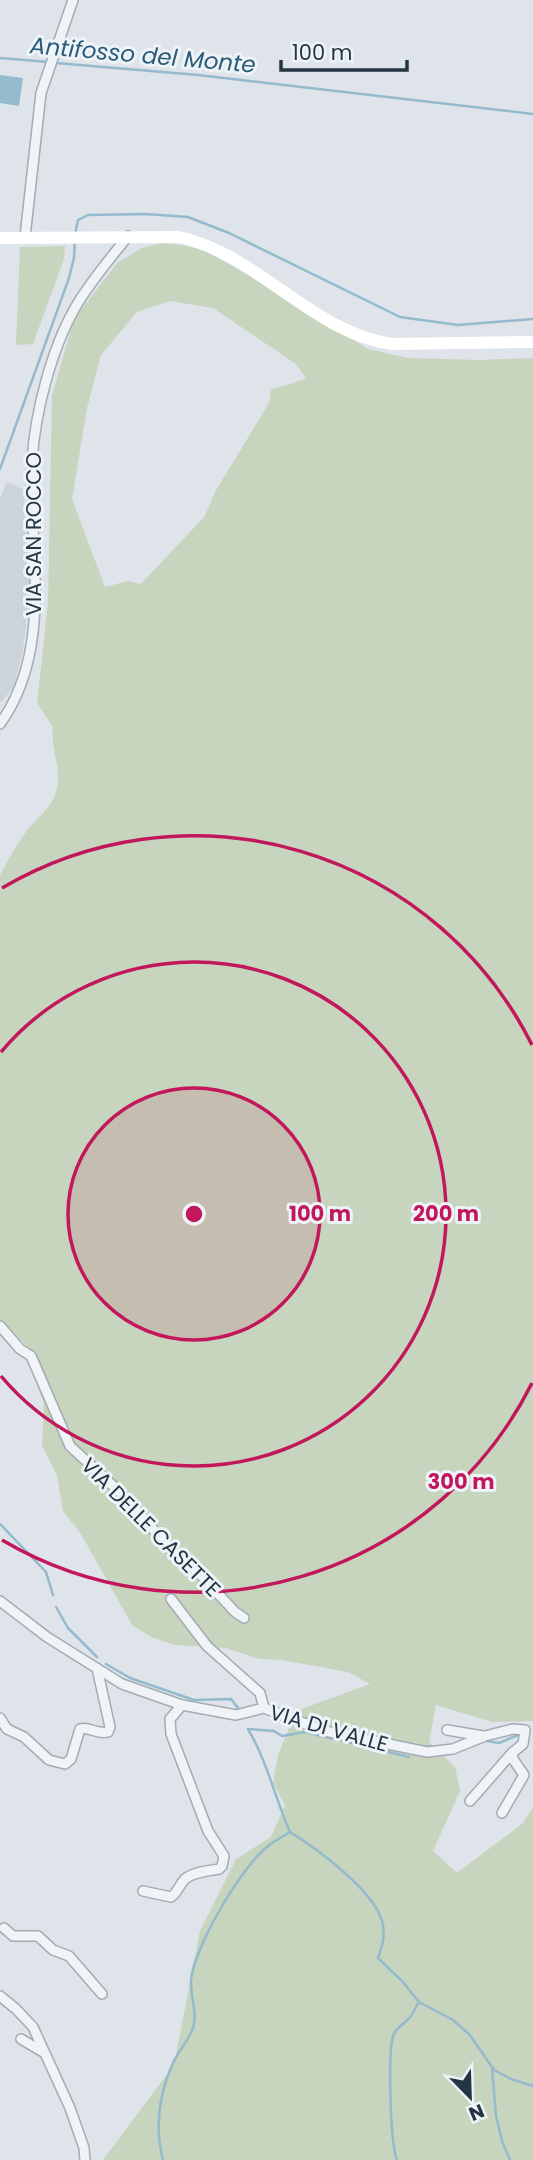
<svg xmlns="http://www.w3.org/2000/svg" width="533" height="2160" font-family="Poppins,sans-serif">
<rect width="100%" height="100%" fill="#dee4e9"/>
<path fill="#cbd4db" d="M 7,482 L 24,490 L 30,592 L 23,650 L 14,687 L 0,703 L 0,498 Z"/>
<path fill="#c7d4be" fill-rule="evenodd" d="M 166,242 L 204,250 L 280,293 L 368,349 L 408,358 L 479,360 L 533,358 L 533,1721 L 492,1722 L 436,1705 L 429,1742 L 455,1767 L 460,1791 L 433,1851 L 457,1873 L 522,1824 L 533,1808 L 533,2160 L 103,2160 L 174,2065 L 200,1931 L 236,1859 L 271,1837 L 285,1805 L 273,1783 L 278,1755 L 296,1711 L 370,1684 L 348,1672 L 282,1660 L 259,1659 L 226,1648 L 175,1645 L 151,1637 L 132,1625 L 81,1534 L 63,1511 L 57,1476 L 42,1445 L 44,1403 L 36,1380 L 31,1350 L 0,1319 L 0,875 C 7,862 14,849 23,836 C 34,819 54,808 57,787 C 61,765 50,747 53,727 L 37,703 L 48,602 L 52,396 L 74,319 L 117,263 L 142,248 ZM 170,301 L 213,308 L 296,364 L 306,378 L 291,384 L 271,389 L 269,403 L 215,492 L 205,516 L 141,584 L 128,581 L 105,587 L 72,499 L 87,408 L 101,355 L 137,312 Z
M 65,246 L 64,259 L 33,344 L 16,345 L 20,247 Z"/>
<path fill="#94bacd" d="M 0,75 L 23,78 L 19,106 L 0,103 Z"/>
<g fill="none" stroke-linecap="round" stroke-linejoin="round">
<path stroke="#94bacd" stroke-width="2.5" d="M 0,58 L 49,62
M 56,63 L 198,75 L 533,114
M 75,234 L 78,220 L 88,215 L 145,214 L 188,217 L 229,233 L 400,317 L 458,325 L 533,319
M 0,469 L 69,278 L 74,258 L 75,240
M 0,1524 L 46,1572 L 53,1595
M 56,1607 L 68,1628 L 97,1657
M 106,1664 L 130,1678 L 194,1700 L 231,1699 L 238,1708
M 248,1729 L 274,1731 L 282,1736 L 305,1732 L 409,1757
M 248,1729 C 267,1761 275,1798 290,1832
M 487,1741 L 499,1743 L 518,1735
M 421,1746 L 436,1747
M 290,1832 C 316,1848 378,1893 383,1925 C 385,1937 382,1947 378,1958 L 402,1981 L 419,2002 L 453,2020 L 470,2035 L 494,2070 L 511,2079 L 533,2086
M 492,2068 L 496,2116 L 502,2141 L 510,2160
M 163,2160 C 154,2125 159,2093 174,2061 C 179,2050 189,2040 193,2028 C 198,2012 190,1997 191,1980 C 194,1948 241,1867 267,1847 C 274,1841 282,1837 290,1832
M 397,2160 C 390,2142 388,2055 393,2036 C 396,2027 406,2023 411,2016 C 414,2012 416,2006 419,2002"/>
<g stroke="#a3acb4" stroke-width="12">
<path id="minor" d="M 25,237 L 41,93 L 73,0
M 0,724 C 55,647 28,548 32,461 C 35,413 51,350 75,308 C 89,283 110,259 128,236
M 0,1326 L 20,1349 L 31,1356 L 70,1446 L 125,1497 L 179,1559 L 198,1572 L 235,1612 L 244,1618
M 171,1599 L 207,1646 L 260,1693 L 264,1708
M 0,1601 L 47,1637 L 122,1684 L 182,1705 L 236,1715 L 264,1708 L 325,1731 L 427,1752 L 453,1749 L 485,1736 L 513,1729 L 525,1730 L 523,1744 L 512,1753 L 513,1759 L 524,1775 L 502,1813
M 0,1718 L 7,1729 L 24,1737 L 49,1760 L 65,1764 L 71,1759 L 80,1729 C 89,1726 97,1735 108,1732 L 110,1727 L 97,1668
M 447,1730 L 483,1736
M 470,1801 L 512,1753
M 143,1891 L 171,1897 C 178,1892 179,1885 185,1879 C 193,1872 208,1871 219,1869 L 222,1866 L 224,1856 L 208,1831 L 171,1734 L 170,1719 L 182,1705
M 4,1928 L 13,1936 L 38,1936 L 53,1950 L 69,1956 L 102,1994
M 0,1996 L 16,2009 L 33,2027 L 70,2108 L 84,2148 L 85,2160
M 21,2039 L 43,2052"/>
</g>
<use href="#minor" stroke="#f1f4f7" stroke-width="9"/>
<path stroke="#fff" stroke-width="12" d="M 0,238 L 179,237 C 258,254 315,335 393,344 L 533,342"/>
</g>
<circle cx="194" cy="1214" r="126" fill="#c2185b" fill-opacity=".12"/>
<g fill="none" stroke="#c2185b" stroke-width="3.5">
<circle cx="194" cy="1214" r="126"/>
<path d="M1 1052A252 252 0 1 1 1 1376"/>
<path d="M532 1383A378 378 0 0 1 2 1540M2 888A378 378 0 0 1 532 1045"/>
</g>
<g text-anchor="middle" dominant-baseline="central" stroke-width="6" stroke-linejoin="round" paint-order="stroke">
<g font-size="21" fill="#253442" stroke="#edf3f7">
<text transform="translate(33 534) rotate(-90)">VIA SAN ROCCO</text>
<text transform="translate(151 1527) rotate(45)">VIA DELLE CASETTE</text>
<text transform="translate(329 1728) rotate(16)">VIA DI VALLE</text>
</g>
<g font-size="23" font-style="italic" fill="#2b5c7a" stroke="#edf3f7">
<text transform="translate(143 55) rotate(5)">Antifosso del Monte</text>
</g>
</g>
<circle cx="194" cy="1214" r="10" fill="#c2185b" stroke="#edf3f7" stroke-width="3.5"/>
<g font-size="21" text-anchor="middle" font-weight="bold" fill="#c2185b" stroke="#edf3f7" stroke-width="6" stroke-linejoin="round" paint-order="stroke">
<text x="320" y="1221">100 m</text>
<text x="446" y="1221">200 m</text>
<text x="461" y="1489">300 m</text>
</g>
<g transform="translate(470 2097) rotate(157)" stroke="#edf3f7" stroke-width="5" paint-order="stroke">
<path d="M0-5L12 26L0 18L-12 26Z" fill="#253442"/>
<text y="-10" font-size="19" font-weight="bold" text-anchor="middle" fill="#253442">N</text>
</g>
<path d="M281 60v10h126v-10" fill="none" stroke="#253442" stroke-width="3.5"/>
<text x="292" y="60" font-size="21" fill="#253442" stroke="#edf3f7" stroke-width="5" paint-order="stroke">100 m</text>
</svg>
